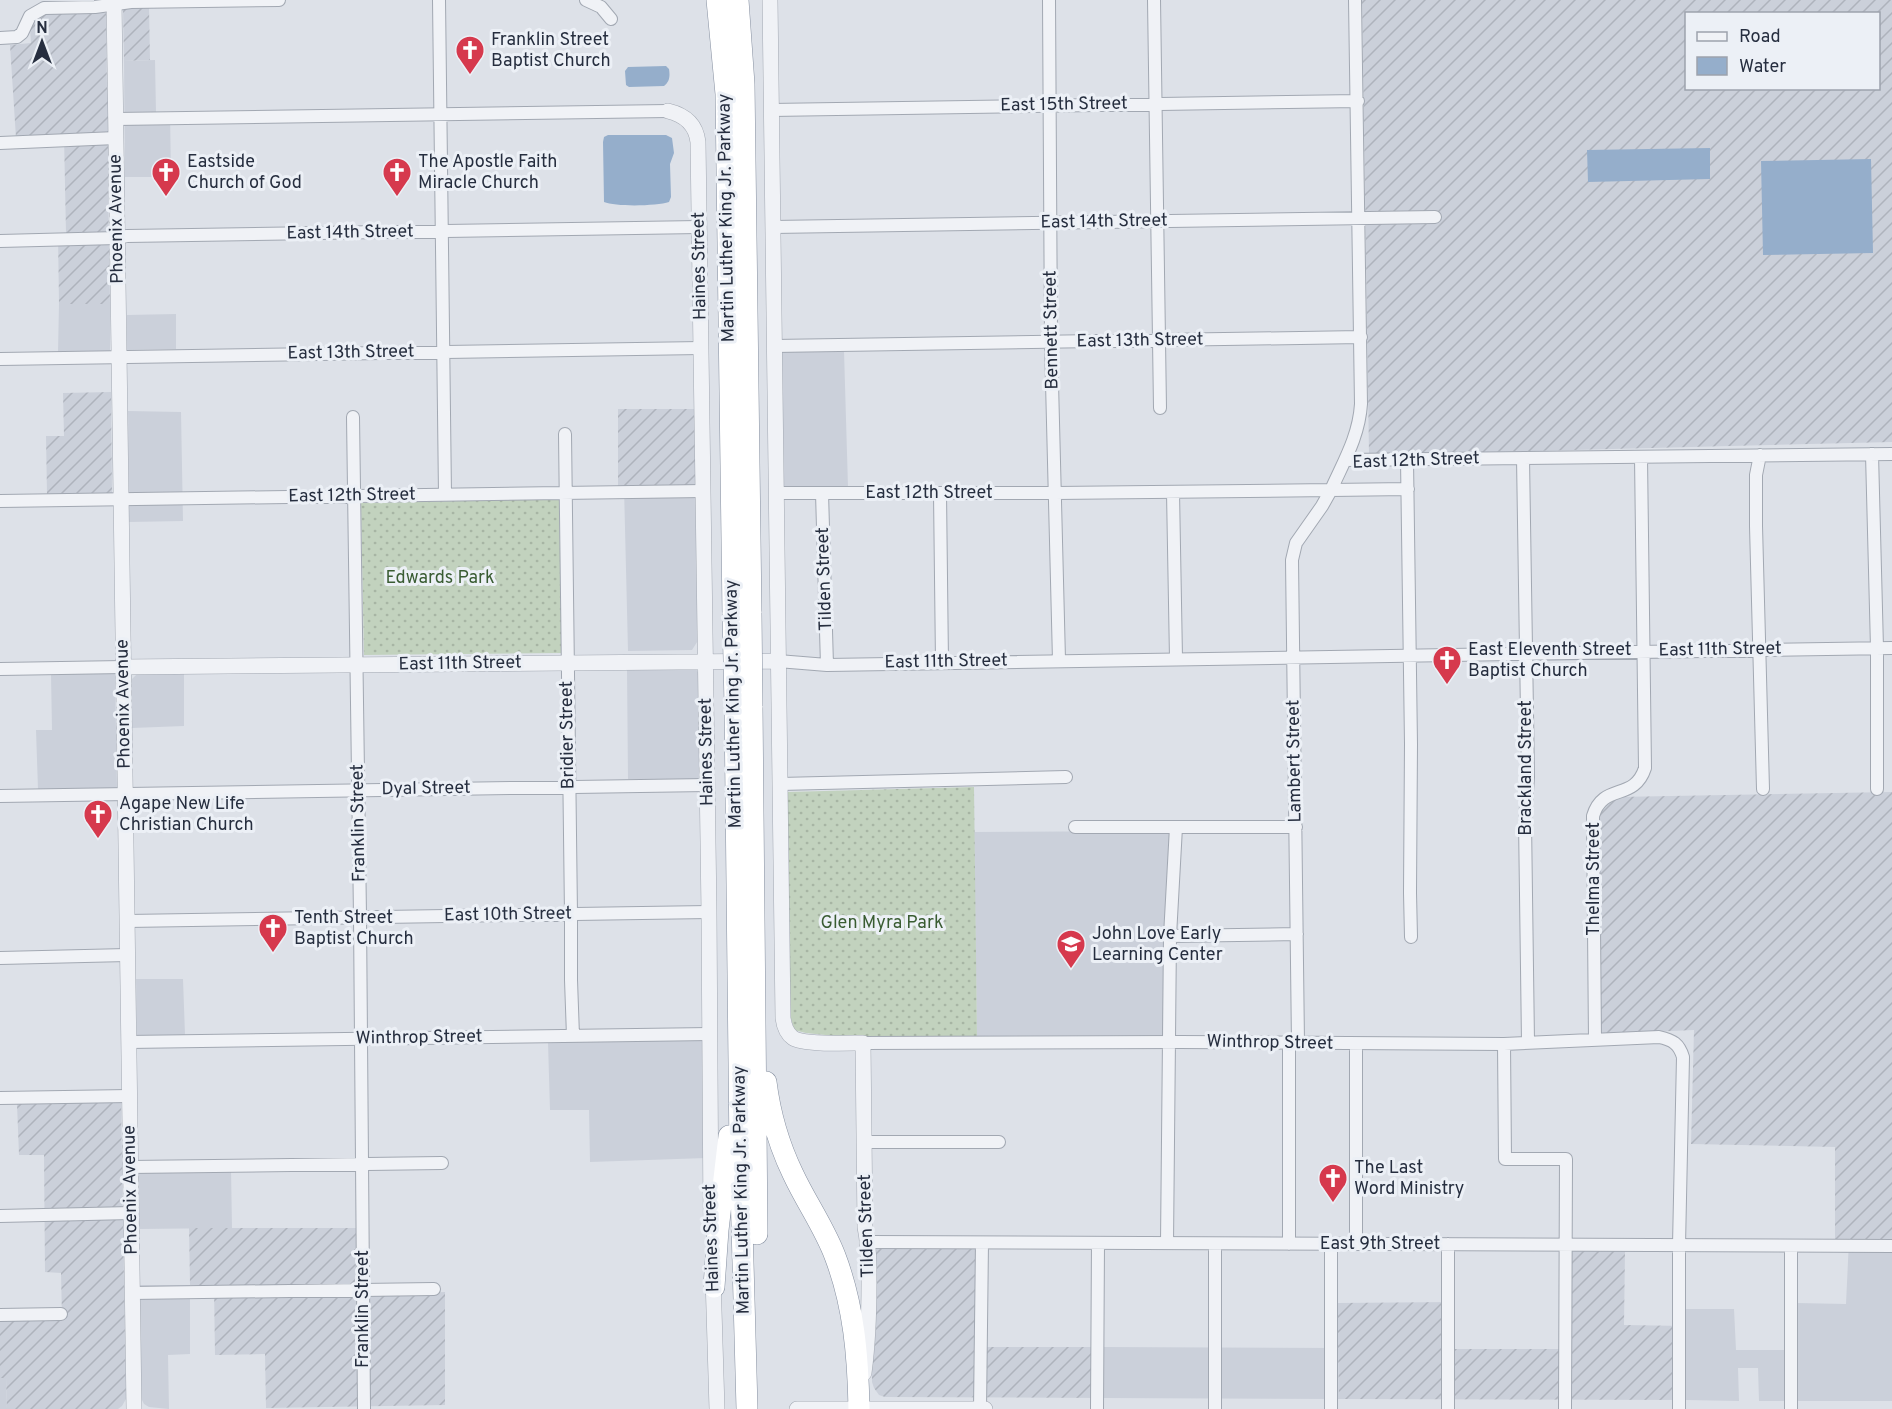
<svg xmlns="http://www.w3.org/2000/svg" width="1892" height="1409" font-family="Overpass,sans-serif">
<defs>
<pattern id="industrial-furrows" width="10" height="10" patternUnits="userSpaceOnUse" patternTransform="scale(1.5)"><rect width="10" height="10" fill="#cbd0da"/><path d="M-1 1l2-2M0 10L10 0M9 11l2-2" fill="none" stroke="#aeb3bc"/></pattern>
<pattern id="grass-dots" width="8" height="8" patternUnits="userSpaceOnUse" patternTransform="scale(1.5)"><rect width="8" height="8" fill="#c2d2be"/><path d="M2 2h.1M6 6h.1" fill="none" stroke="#a7b5a4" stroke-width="1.8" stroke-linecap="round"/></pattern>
</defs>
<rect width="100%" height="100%" fill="#dde1e8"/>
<path fill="#cbd0da" d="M 155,60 L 156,113 L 170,113 L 171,177 L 125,177 L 124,61 Z
M 59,304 L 110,304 L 110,351 L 58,352 Z
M 176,314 L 176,349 L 127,350 L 127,315 Z
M 844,351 L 848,487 L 782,487 L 780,352 Z
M 128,411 L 181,412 L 183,521 L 129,522 Z
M 698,486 L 699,639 L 692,650 L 628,651 L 624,487 Z
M 692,667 L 696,669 L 700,676 L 701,779 L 628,779 L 627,669 Z
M 51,674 L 115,674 L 117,788 L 38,789 L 36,730 L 52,730 Z
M 137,674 L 184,674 L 184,726 L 132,728 L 132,679 Z
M 1171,831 L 1166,1035 L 977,1036 L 974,832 Z
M 136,979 L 183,979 L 185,1035 L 137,1036 Z
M 705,1039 L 706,1158 L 590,1162 L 589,1110 L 550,1110 L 548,1042 Z
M 231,1169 L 232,1228 L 139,1229 L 138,1171 Z
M 1849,1240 L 1892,1241 L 1892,1401 L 1759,1401 L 1758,1368 L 1738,1368 L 1739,1401 L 1686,1400 L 1686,1309 L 1734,1309 L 1736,1350 L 1796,1350 L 1796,1303 L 1846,1304 Z
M 140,1285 L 190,1285 L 190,1354 L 168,1355 L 169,1409 L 149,1407 L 144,1404 L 141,1398 Z
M 1104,1347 L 1338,1348 L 1339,1399 L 1104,1398 Z
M 6,1377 L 7,1409 L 0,1409 L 0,1378 Z"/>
<path fill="url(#industrial-furrows)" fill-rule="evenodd" d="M 1362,0 L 1892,0 L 1892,442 L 1369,455 ZM 1686,14 L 1878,14 L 1878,88 L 1686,88 Z
M 149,7 L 150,60 L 124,61 L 123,8 Z
M 45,13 L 106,13 L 107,89 L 111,122 L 111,152 L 108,179 L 110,304 L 59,304 L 58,234 L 66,233 L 64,136 L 16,138 L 10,45 L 31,43 L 30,29 L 34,19 Z
M 111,392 L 112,493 L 47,495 L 46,436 L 64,436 L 63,393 Z
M 618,409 L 696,409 L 698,486 L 618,487 Z
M 1892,792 L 1892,1241 L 1835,1240 L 1835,1147 L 1691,1144 L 1694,1030 L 1601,1034 L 1596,823 L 1603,807 L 1617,797 Z
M 121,1102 L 126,1399 L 122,1406 L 118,1409 L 7,1409 L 6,1378 L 0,1378 L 0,1320 L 62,1318 L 61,1273 L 45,1272 L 44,1155 L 19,1155 L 17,1104 Z
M 189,1228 L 358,1228 L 358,1295 L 445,1292 L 445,1405 L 266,1408 L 265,1354 L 215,1355 L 214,1287 L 190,1285 Z
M 872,1248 L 987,1248 L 986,1347 L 1104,1347 L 1104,1398 L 885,1397 L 879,1395 L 874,1388 L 872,1382 Z
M 1570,1251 L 1625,1251 L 1624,1325 L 1686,1326 L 1686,1400 L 1339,1399 L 1337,1303 L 1454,1302 L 1455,1349 L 1570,1349 Z"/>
<path fill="url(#grass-dots)" d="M 559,499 L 562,653 L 364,655 L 361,503 Z
M 974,787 L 977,1036 L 835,1036 L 806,1033 L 794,1030 L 790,1014 L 787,792 Z"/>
<path fill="#95aecb" d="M 666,66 L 669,69 C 670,75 670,82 664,86 L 629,87 L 626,85 L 625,71 L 628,67 Z
M 608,135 L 666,135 L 672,138 L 674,153 L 670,164 L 671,197 L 669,202 C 657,206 616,207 604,202 L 603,142 L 604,137 Z
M 1710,148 L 1710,179 L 1588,182 L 1587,150 Z
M 1871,159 L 1873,253 L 1763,255 L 1761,161 Z"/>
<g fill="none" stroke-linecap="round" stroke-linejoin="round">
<g stroke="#a2a8b2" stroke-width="14">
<path id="minor" d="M 439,0 L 445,495
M 586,0 L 601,7 L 611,19
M 1049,0 L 1051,343 L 1059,660
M 1154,0 L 1160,408
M 0,38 L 17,37 L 22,33 L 30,16 L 44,8 L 95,7 L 131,2 L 279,0
M 771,110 L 1358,101
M 116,119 L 668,111
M 0,143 L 116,138
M 773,227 L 1435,217
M 0,241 L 117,238 L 127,236 L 699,227
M 774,346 L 1361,337
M 0,359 L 701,348
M 353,417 L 360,916 L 364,1409
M 565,434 L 571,914 L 571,980 L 573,1036
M 1872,454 L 1877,648 L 1877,789
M 1760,455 L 1756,475 L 1756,526 L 1763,789
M 1523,458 L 1528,777 L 1525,821 L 1528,1042
M 1345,460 L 1892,454
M 1407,460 L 1411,744 L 1410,893 L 1411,937
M 1173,492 L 1176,658
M 776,493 L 1056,493 L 1331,490 C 1344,461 1359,436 1361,404 L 1355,0
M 822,493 L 827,665
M 940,493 L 942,662
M 0,501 L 703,491
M 778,661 L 827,665 L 1892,648
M 0,669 L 123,667
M 780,784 L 1066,777
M 0,796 L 707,785
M 1075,827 L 1296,827
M 127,921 L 709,912
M 1170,936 L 1297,934
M 0,958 L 127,955
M 1595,1040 L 1593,816 C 1603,782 1634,802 1645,768 L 1641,457
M 128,1042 L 710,1034
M 863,1043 L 1179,1042 L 1504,1044 L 1659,1037 C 1673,1040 1679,1044 1683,1057 L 1679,1245 L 1679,1409
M 1298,1043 L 1292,560 L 1296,543 L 1322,506 L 1331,490 L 1408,489
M 1504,1044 L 1505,1159 L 1566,1159 L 1565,1409
M 0,1098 L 129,1096
M 865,1142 L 999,1142
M 130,1167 L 442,1163
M 0,1216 L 131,1213
M 868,1242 L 1892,1246
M 1167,1243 L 1170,936 L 1176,827
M 1289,1244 L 1289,1043
M 1356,1244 L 1356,1044
M 1448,1244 L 1448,1409
M 132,1293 L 434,1289
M 0,1315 L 61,1314
M 980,1409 L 982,1243
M 1097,1409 L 1098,1243
M 1215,1409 L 1215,1244
M 1331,1409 L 1331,1244
M 1791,1409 L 1791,1246"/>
</g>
<g stroke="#a2a8b2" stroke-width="16">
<path id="tertiary" d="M 114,0 L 134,1409
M 770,0 L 783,1018 C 784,1026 786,1033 793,1038 C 804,1045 849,1043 863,1043 L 865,1227 C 869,1246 869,1264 869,1283 C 869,1313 868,1343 864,1373
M 668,111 C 685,115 696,125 698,142 L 709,912 L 711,1223
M 123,667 L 778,661
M 713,1277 L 717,1409
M 797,1409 L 985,1409"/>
</g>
<g stroke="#848e9f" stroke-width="22">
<path id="motorway" d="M 717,0 L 726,94 L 733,614
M 738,0 L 744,84 L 751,613
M 735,706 L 740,1152 L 747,1409
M 752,706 L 757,1234
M 766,1082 C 770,1114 779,1145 793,1174 C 806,1202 824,1227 835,1256 C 854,1306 858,1356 859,1409
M 714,1287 L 718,1230 L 729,1136"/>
</g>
<use href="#minor" stroke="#f0f2f6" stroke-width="12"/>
<use href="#tertiary" stroke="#f0f2f6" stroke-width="15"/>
<use href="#motorway" stroke="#fff" stroke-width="21"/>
<g stroke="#848e9f" stroke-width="22" stroke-linecap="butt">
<path id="motorway-bridge" d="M 751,613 L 752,706
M 733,614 L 735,706"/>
</g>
<use href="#motorway-bridge" stroke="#fff" stroke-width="21"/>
</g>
<defs>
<g id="church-pin" transform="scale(1.5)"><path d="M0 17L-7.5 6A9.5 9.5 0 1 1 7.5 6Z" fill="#d6394d" stroke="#ecf0f6"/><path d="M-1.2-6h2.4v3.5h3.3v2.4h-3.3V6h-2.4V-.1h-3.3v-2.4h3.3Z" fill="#fff"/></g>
<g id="school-pin" transform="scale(1.5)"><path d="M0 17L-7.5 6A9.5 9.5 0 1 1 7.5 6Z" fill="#d6394d" stroke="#ecf0f6"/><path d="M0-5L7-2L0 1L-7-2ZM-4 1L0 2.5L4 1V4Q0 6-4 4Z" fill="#fff"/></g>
</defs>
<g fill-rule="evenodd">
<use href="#church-pin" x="470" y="50"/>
<use href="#church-pin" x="166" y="172"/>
<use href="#church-pin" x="397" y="172"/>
<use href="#church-pin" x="1447" y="660"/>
<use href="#church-pin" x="98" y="814"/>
<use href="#church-pin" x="273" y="928"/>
<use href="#school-pin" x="1071" y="944"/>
<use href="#church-pin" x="1333" y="1178"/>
</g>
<g text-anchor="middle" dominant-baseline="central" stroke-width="6" stroke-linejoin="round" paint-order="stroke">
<g font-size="18" fill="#262e3f" stroke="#ecf0f6" text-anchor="start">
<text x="491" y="40">Franklin Street<tspan x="491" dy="21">Baptist Church</tspan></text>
<text x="187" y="162">Eastside<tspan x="187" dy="21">Church of God</tspan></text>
<text x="418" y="162">The Apostle Faith<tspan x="418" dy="21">Miracle Church</tspan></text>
<text x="1468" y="650">East Eleventh Street<tspan x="1468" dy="21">Baptist Church</tspan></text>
<text x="119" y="804">Agape New Life<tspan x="119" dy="21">Christian Church</tspan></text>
<text x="294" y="918">Tenth Street<tspan x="294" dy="21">Baptist Church</tspan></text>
<text x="1092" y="934">John Love Early<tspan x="1092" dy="21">Learning Center</tspan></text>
<text x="1354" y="1168">The Last<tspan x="1354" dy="21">Word Ministry</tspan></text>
</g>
<g font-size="18" fill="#262e3f" stroke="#ecf0f6">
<text transform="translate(1064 105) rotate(-1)">East 15th Street</text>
<text transform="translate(727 218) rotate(-91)">Martin Luther King Jr. Parkway</text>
<text transform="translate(117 219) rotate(-91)">Phoenix Avenue</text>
<text transform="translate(1104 222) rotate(-1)">East 14th Street</text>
<text transform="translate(350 233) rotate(-1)">East 14th Street</text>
<text transform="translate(700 266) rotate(-91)">Haines Street</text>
<text transform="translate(1052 330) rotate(-91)">Bennett Street</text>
<text transform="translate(1140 341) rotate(-1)">East 13th Street</text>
<text transform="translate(351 353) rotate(-1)">East 13th Street</text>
<text transform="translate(1416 461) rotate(-2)">East 12th Street</text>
<text x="929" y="493">East 12th Street</text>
<text transform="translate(352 496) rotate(-1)">East 12th Street</text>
<text transform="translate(825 579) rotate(-92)">Tilden Street</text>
<text transform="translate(1720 650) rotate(-1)">East 11th Street</text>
<text transform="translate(946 662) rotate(-1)">East 11th Street</text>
<text transform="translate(460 664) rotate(-1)">East 11th Street</text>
<text transform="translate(124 704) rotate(-91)">Phoenix Avenue</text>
<text transform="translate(734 704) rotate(-91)">Martin Luther King Jr. Parkway</text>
<text transform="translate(568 735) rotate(-91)">Bridier Street</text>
<text transform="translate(707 752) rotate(-91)">Haines Street</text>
<text transform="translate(1295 761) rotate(-91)">Lambert Street</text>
<text transform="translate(1526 768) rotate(-90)">Brackland Street</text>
<text transform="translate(426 789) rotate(-1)">Dyal Street</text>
<text transform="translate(359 823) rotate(-91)">Franklin Street</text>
<text transform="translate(1594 879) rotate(-90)">Thelma Street</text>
<text transform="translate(508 915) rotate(-1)">East 10th Street</text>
<text transform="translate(419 1038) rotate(-1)">Winthrop Street</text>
<text transform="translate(1270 1043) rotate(1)">Winthrop Street</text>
<text transform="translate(131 1190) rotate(-91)">Phoenix Avenue</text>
<text transform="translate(742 1190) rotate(-91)">Martin Luther King Jr. Parkway</text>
<text transform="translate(867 1226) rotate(-92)">Tilden Street</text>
<text transform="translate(712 1238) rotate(-92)">Haines Street</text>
<text x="1380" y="1244">East 9th Street</text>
<text transform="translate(363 1309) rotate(-90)">Franklin Street</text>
</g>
<g font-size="18" fill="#395c32" stroke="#ecf0f6">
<text x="440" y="578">Edwards Park</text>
<text x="882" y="923">Glen Myra Park</text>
</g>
</g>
<rect x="1685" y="12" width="195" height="78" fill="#ecf0f6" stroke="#9da2ad" stroke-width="1.5"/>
<rect x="1697" y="32" width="30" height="9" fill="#f0f2f6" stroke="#9da2ad" stroke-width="1.5"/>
<text x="1739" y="42" font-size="18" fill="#262e3f">Road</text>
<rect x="1697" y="57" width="30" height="18" fill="#95aecb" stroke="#9da2ad" stroke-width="1.5"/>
<text x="1739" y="72" font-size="18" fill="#262e3f">Water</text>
<g transform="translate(42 42)" stroke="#ecf0f6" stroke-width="4.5" paint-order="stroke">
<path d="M0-4.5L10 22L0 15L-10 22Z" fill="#262e3f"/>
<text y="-9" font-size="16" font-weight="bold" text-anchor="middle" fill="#262e3f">N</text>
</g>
</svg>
